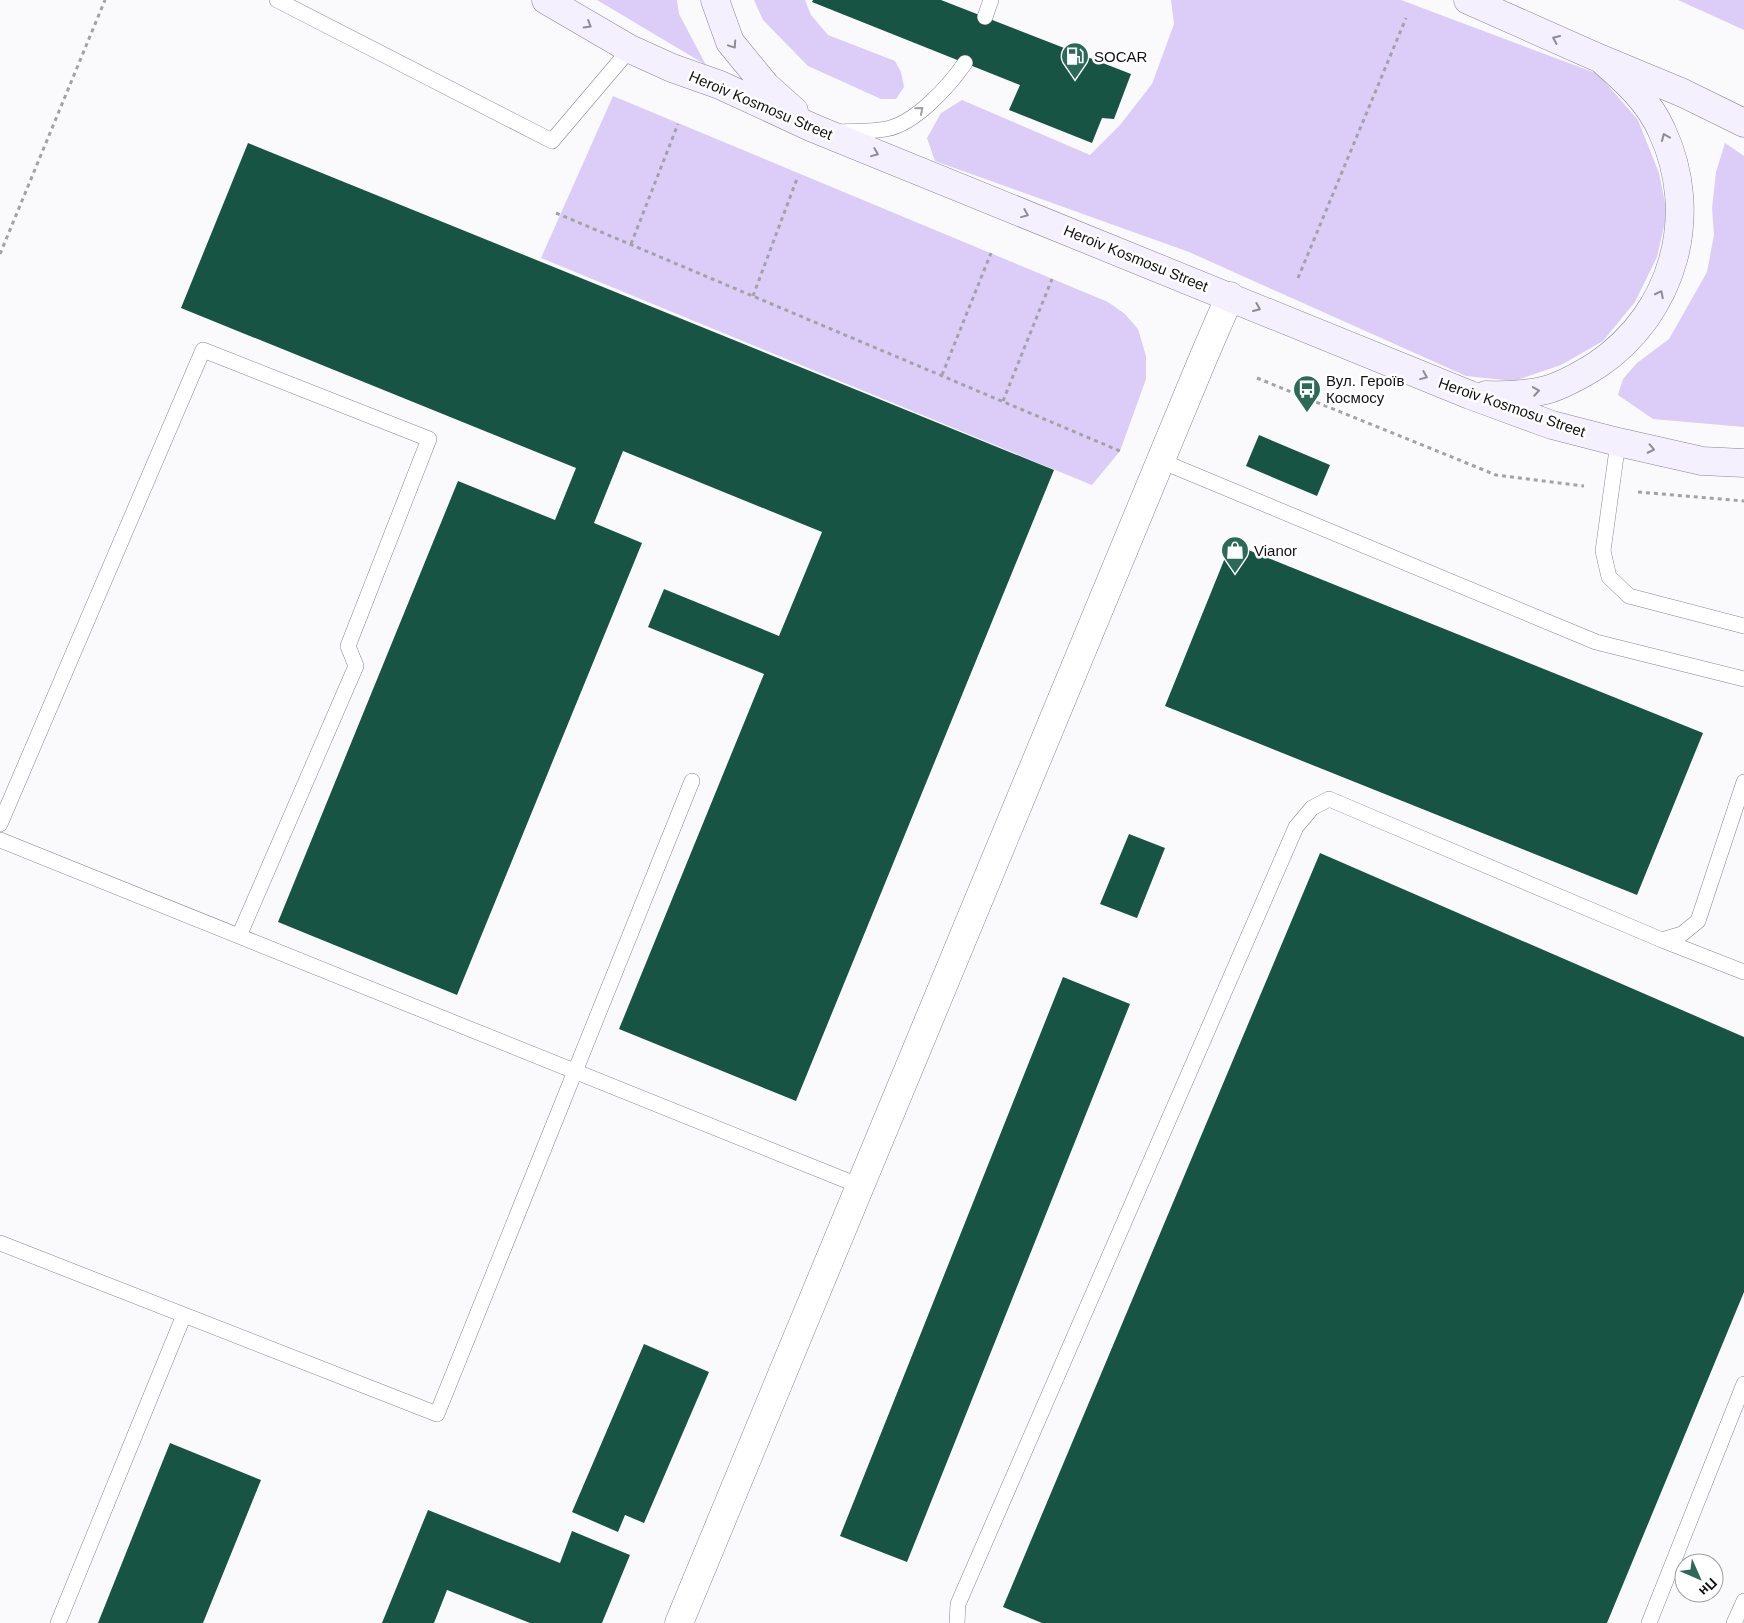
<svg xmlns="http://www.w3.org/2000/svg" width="1744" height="1623" font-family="Arial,sans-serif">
<rect width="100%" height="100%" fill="#fafafd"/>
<path fill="#dbcdf8" d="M 597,0 L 677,0 L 679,14 L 706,65 Z
M 754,0 L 805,0 L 811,15 L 828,35 L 895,61 L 901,72 L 904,87 L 896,99 L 881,99 L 808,66 L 763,20 Z
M 1171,0 L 1401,0 L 1598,74 L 1638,120 L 1659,173 L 1667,213 L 1657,257 L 1635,302 L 1603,341 L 1561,365 L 1514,381 L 1466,376 L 1189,252 L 935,161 L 927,138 L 941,113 L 962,100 L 1090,155 L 1120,125 L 1152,84 L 1174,24 Z
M 1678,0 L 1744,0 L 1744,30 Z
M 613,96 L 1108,302 L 1125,314 L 1138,329 L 1146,356 L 1146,379 L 1120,451 L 1092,485 L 541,258 Z
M 1725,143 L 1744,156 L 1744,427 L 1653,419 L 1618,395 L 1623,379 L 1637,363 L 1669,339 L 1707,272 L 1714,235 L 1712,208 L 1716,172 Z"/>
<path fill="#175444" d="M 813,0 L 941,0 L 1131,74 L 1114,119 L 1102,118 L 1092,143 L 1009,110 L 1020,85 L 812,2 Z
M 248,143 L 1054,470 L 796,1101 L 619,1029 L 764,674 L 648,627 L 664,589 L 779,636 L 822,532 L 623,451 L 594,523 L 642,543 L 457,995 L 278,922 L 458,481 L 555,520 L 576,468 L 181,308 Z
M 1259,435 L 1330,465 L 1317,496 L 1246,466 Z
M 1231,543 L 1703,733 L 1637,895 L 1165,706 Z
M 1129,834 L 1165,848 L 1137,918 L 1100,904 Z
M 1320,853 L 1744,1037 L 1744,1292 L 1607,1623 L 1042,1623 L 1003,1607 Z
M 1063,977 L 1130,1004 L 907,1562 L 840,1536 Z
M 644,1344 L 709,1372 L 644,1523 L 625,1515 L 618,1532 L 572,1512 Z
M 170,1443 L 261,1480 L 203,1623 L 98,1623 Z
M 428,1510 L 560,1563 L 572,1531 L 630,1555 L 602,1623 L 530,1623 L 447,1590 L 434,1623 L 382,1623 Z"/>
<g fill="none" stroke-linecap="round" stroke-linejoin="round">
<g stroke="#8a8593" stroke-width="16">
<path id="lane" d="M 277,0 L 552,141 L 630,49
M 985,17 L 991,0
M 836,132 C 852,131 870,132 886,129 C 915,124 949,86 965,63
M 1618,442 L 1603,551 L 1609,577 L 1629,596 L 1744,626
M 1161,461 L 1596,642 L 1744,679
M 0,824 L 203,350 L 429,439 L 348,646 L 356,666 L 239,936
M 0,840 L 860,1186
M 1662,940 L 1682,934 L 1698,921 L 1744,782
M 0,1243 L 437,1414 L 692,781
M 58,1623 L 184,1315
M 957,1623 L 958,1604 L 1296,827 L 1312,808 L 1329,799 L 1662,940 L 1744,972
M 1649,1623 L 1744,1384
M 1734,1623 L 1744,1601"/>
</g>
<g stroke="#8a8593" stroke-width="29">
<path id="street" d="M 679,1623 L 1204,356 L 1230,296"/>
</g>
<g stroke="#8a8593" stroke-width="29">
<path id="secondary" d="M 546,0 L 630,49 L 672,68 L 720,85 L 813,128 L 1470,395 L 1552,425 L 1618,442 L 1702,461 L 1744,463
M 715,0 L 730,42 L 766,86 L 794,111
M 1468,0 L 1601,59 L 1683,93 L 1744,123
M 1486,395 C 1505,396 1526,395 1546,390 C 1564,385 1581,375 1597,365 C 1674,313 1701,215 1662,131 C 1649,101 1625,80 1601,59"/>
</g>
<path stroke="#a3a3a6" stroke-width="3" stroke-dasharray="4 4" stroke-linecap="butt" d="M 556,213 L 1120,451
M 631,244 L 678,124
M 0,254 L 105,0
M 1298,278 L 1406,18
M 753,296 L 798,176
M 942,375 L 991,253
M 1257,378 L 1496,475 L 1584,486
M 1003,401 L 1052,279
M 1638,492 L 1744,501"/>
<use href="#lane" stroke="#fff" stroke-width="15"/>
<use href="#street" stroke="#fff" stroke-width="28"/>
<use href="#secondary" stroke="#f4f0fe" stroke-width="28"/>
</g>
<defs><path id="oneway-chevron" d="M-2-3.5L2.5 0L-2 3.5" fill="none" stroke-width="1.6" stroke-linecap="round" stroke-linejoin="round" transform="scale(1.25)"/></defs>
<g stroke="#8e8c96">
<use href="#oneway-chevron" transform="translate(588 25) rotate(31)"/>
<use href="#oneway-chevron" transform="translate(1556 39) rotate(-156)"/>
<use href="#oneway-chevron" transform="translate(733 45) rotate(56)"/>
<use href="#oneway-chevron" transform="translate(1665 137) rotate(-113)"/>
<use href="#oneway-chevron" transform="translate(875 153) rotate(22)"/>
<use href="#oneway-chevron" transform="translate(1025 214) rotate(22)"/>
<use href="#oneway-chevron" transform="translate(1660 294) rotate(-63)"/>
<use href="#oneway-chevron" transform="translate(1257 308) rotate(23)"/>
<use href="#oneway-chevron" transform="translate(1424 376) rotate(22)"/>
<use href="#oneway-chevron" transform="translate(1536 391) rotate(-9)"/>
<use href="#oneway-chevron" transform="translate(1651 449) rotate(12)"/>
</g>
<use stroke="#a0a0a2" href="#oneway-chevron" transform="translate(920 110) rotate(-41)"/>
<defs>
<g id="fuel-pin" transform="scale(1.4375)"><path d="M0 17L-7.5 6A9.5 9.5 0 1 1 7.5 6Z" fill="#2b6a58" stroke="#fff"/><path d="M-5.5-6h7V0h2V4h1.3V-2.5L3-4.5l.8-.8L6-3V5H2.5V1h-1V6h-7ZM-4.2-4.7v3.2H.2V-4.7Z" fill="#fff"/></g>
<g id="bus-pin" transform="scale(1.4375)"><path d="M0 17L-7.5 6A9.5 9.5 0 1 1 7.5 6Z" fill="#2b6a58" stroke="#fff"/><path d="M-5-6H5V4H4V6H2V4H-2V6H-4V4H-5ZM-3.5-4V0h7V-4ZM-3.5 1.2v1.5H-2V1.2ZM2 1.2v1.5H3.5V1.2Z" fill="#fff"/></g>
<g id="shop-pin" transform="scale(1.4375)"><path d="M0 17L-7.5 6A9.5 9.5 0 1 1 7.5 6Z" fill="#2b6a58" stroke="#fff"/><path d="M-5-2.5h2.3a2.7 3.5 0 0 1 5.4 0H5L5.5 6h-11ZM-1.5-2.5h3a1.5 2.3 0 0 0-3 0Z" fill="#fff"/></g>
</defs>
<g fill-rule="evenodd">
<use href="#fuel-pin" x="1075" y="56"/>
<use href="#bus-pin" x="1307" y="389"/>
<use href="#shop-pin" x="1235" y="550"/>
</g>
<g text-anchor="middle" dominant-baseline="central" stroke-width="5" stroke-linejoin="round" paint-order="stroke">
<g font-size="15" fill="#121116" stroke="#fff" text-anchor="start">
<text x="1094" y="56">SOCAR</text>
<text x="1326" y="380">Вул. Героїв<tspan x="1326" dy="17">Космосу</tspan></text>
<text x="1254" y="550">Vianor</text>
</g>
<g font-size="15" fill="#121116" stroke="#fff">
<text transform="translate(761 105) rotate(23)">Heroiv Kosmosu Street</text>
<text transform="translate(1136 258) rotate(22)">Heroiv Kosmosu Street</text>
<text transform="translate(1512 407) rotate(19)">Heroiv Kosmosu Street</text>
</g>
</g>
<g transform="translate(1699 1578) rotate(135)"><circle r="24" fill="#ffffff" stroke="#a0a0a2"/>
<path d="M0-4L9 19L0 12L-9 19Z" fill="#2b6a58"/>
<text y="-8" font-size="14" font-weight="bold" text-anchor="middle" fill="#121116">Пн</text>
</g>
</svg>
